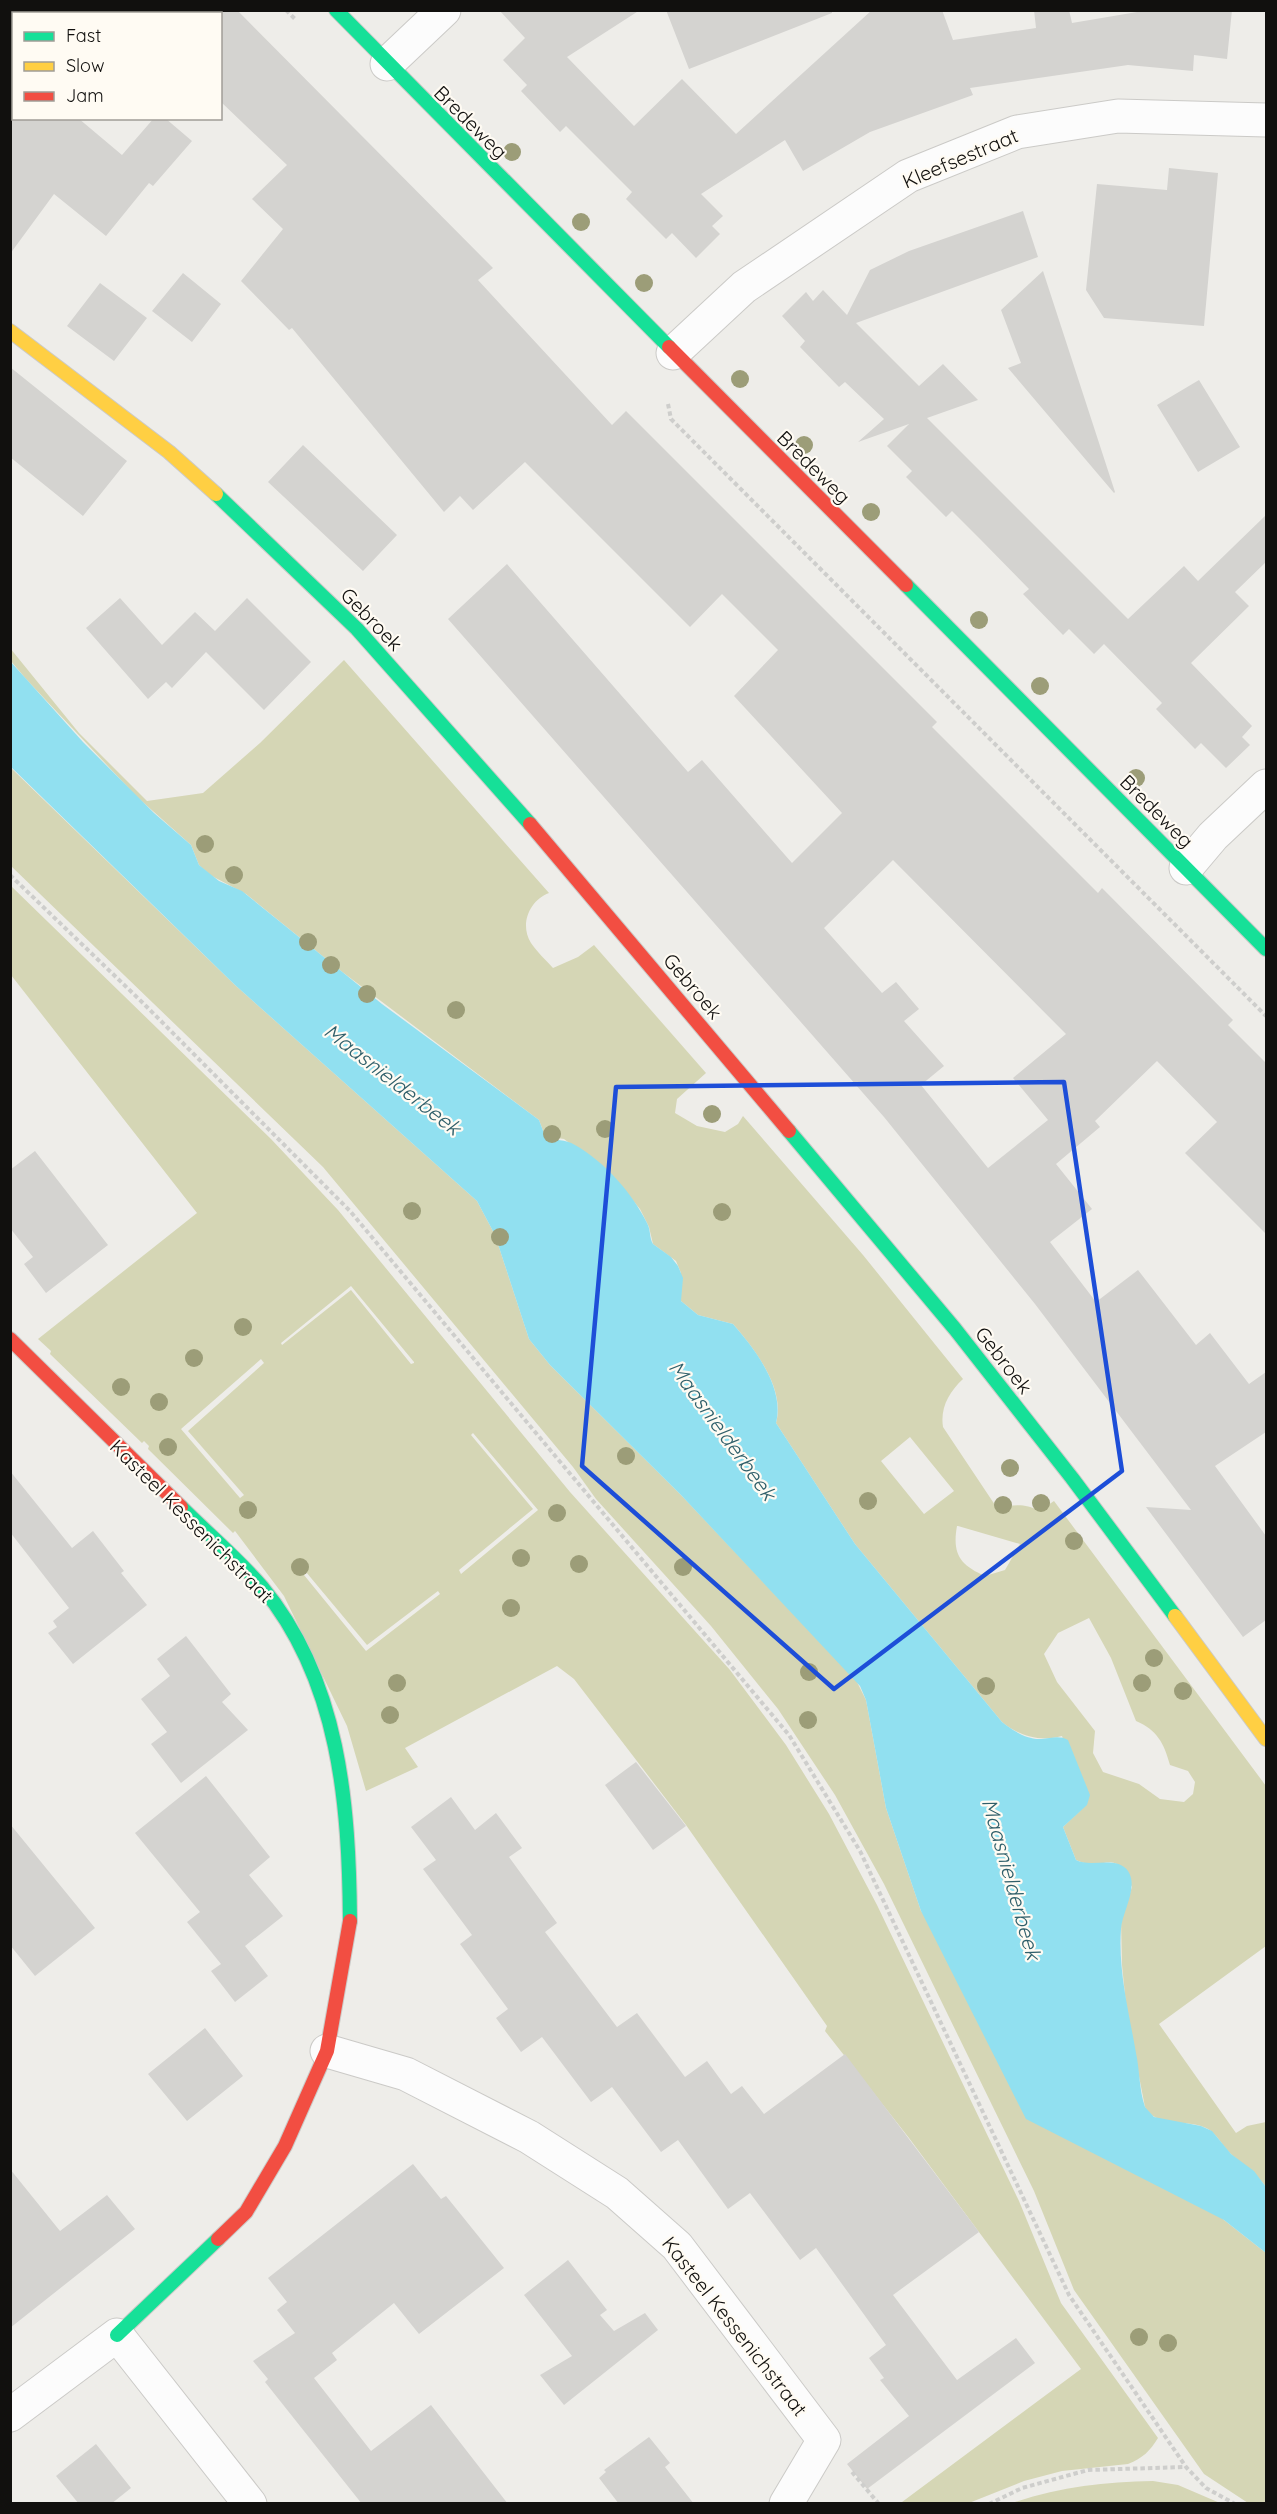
<svg xmlns="http://www.w3.org/2000/svg" width="1277" height="2514" font-family="Quicksand,sans-serif">
<rect width="100%" height="100%" fill="#eeede9"/>
<path fill="#d5d6b5" fill-rule="evenodd" d="M 10,648 L 79,733 L 147,801 L 203,793 L 260,743 L 344,660 L 549,893 C 530,900 519,924 531,943 C 537,952 546,960 553,968 L 578,957 L 594,945 L 706,1073 L 677,1099 L 675,1113 L 697,1126 L 725,1132 L 738,1124 L 743,1116 L 863,1255 L 963,1379 C 949,1392 940,1408 943,1427 L 997,1508 C 1013,1505 1025,1503 1039,1511 L 1054,1501 L 1266,1786 L 1266,1946 L 1159,2024 L 1236,2133 L 1247,2126 L 1266,2122 L 1266,2187 C 1256,2173 1245,2166 1232,2155 C 1221,2145 1216,2130 1201,2126 C 1183,2120 1156,2127 1145,2107 L 1127,2015 L 1122,1965 L 1121,1920 L 1132,1887 C 1113,1843 1107,1874 1076,1860 L 1063,1827 L 1086,1805 L 1062,1736 C 1040,1742 1019,1736 1002,1722 L 855,1544 L 776,1423 C 786,1389 754,1348 733,1324 L 698,1315 L 681,1301 L 681,1273 L 676,1261 L 653,1244 L 649,1227 L 640,1209 L 612,1175 L 564,1139 L 545,1136 L 539,1120 L 341,971 L 246,894 L 210,875 L 199,865 L 191,845 L 136,796 L 26,679 L 11,661 ZM 910,1437 L 954,1491 L 924,1514 L 881,1461 ZM 957,1526 L 958,1526 L 1020,1544 L 1005,1570 L 985,1576 C 960,1565 952,1554 957,1526 ZM 1089,1618 L 1111,1658 L 1136,1721 C 1157,1730 1164,1743 1170,1765 L 1188,1771 L 1195,1782 L 1193,1794 L 1184,1802 L 1160,1799 L 1139,1784 L 1103,1772 L 1093,1753 L 1095,1731 L 1057,1682 L 1044,1654 L 1058,1633 Z
M 10,767 L 235,985 L 477,1201 L 495,1235 L 529,1339 L 550,1365 L 681,1495 L 856,1680 L 866,1700 L 886,1808 L 921,1911 L 1224,2220 L 1266,2253 L 1266,2503 L 1248,2503 L 1204,2474 L 1074,2290 L 1034,2191 L 884,1884 L 835,1795 L 778,1709 L 711,1626 L 596,1499 L 573,1467 L 323,1167 L 11,866 Z
M 10,885 L 271,1139 L 338,1210 L 570,1492 L 730,1670 L 786,1745 L 829,1814 L 877,1905 L 1019,2201 L 1061,2303 L 1158,2438 C 1150,2451 1143,2458 1128,2464 L 1062,2471 L 1024,2481 L 969,2503 L 903,2503 L 902,2502 L 1081,2369 L 909,2138 L 825,2031 L 827,2026 L 686,1825 L 574,1679 L 557,1666 L 405,1748 L 418,1767 L 366,1791 L 347,1726 L 284,1596 L 235,1531 L 233,1533 L 148,1449 L 149,1446 L 144,1441 L 142,1443 L 50,1354 L 51,1351 L 38,1339 L 197,1213 L 11,975 ZM 351,1286 L 414,1362 L 414,1363 L 411,1364 L 351,1290 L 282,1345 L 281,1343 ZM 261,1359 L 264,1363 L 188,1431 L 244,1495 L 240,1498 L 181,1429 ZM 473,1433 L 538,1510 L 461,1574 L 459,1570 L 533,1509 L 471,1435 ZM 306,1572 L 367,1645 L 438,1591 L 440,1594 L 366,1651 L 304,1575 Z
M 1153,2481 L 1178,2485 L 1220,2503 L 1012,2503 C 1059,2487 1104,2482 1153,2481 Z"/>
<path fill="#91e0f0" d="M 10,661 L 83,742 L 154,813 L 191,845 L 199,865 L 219,881 L 242,891 L 382,1004 L 539,1120 L 545,1136 C 555,1141 565,1139 575,1145 C 605,1162 632,1193 647,1223 C 651,1230 649,1237 653,1244 L 671,1257 L 678,1266 L 683,1278 L 681,1301 L 698,1315 L 733,1324 C 755,1349 785,1388 776,1423 L 855,1544 L 1002,1722 C 1012,1730 1027,1740 1041,1739 C 1051,1738 1060,1735 1068,1740 L 1090,1795 L 1087,1805 L 1063,1827 L 1076,1860 C 1091,1868 1117,1855 1128,1871 C 1139,1887 1122,1912 1121,1929 C 1118,1971 1129,2012 1136,2053 C 1140,2072 1139,2089 1145,2107 L 1154,2117 L 1201,2126 L 1212,2131 L 1231,2154 L 1254,2171 L 1266,2187 L 1266,2253 L 1224,2220 L 1026,2119 L 921,1911 L 886,1808 L 866,1700 L 860,1686 L 681,1495 L 550,1365 L 529,1339 L 495,1235 L 477,1201 L 235,985 L 11,767 Z"/>
<path fill="#d4d3d0" fill-rule="evenodd" d="M 220,10 L 237,10 L 493,268 L 478,280 L 612,425 L 626,411 L 937,722 L 932,727 L 1098,893 L 1102,888 L 1233,1020 L 1228,1025 L 1266,1063 L 1266,1234 L 1185,1153 L 1217,1122 L 1157,1061 L 1095,1121 L 1100,1127 L 1056,1164 L 1092,1209 L 1050,1242 L 1096,1302 L 1138,1270 L 1196,1345 L 1210,1333 L 1249,1384 L 1266,1372 L 1266,1432 L 1215,1466 L 1266,1536 L 1266,1620 L 1243,1637 L 1146,1507 L 1191,1510 L 1035,1304 L 884,1117 L 448,619 L 507,564 L 688,772 L 702,760 L 792,863 L 842,813 L 734,696 L 778,650 L 722,594 L 690,627 L 525,462 L 473,510 L 460,496 L 444,512 L 292,328 L 289,330 L 241,281 L 283,229 L 252,199 L 287,165 L 220,101 ZM 893,860 L 1066,1034 L 1013,1078 L 1048,1120 L 988,1168 L 921,1085 L 944,1066 L 904,1021 L 919,1009 L 896,982 L 882,993 L 824,928 Z
M 499,10 L 640,10 L 567,57 L 634,126 L 682,79 L 736,134 L 872,10 L 942,10 L 953,40 L 1036,28 L 1034,10 L 1069,10 L 1072,23 L 1149,10 L 1232,10 L 1227,59 L 1194,55 L 1193,71 L 1128,65 L 970,88 L 973,95 L 870,132 L 803,171 L 785,140 L 701,194 L 723,216 L 712,226 L 720,234 L 696,258 L 672,233 L 666,239 L 626,199 L 632,192 L 566,126 L 560,132 L 521,91 L 527,85 L 503,60 L 525,38 Z
M 666,10 L 832,10 L 832,13 L 689,69 Z
M 10,118 L 78,118 L 122,155 L 154,118 L 165,118 L 192,141 L 153,186 L 149,183 L 106,236 L 54,194 L 10,254 Z
M 1169,168 L 1218,173 L 1204,326 L 1104,318 L 1086,290 L 1097,184 L 1167,190 Z
M 1023,211 L 1038,257 L 856,323 L 919,386 L 943,364 L 978,400 L 927,418 L 1128,619 L 1184,566 L 1198,581 L 1266,515 L 1266,562 L 1235,592 L 1249,606 L 1191,663 L 1252,726 L 1242,737 L 1250,745 L 1226,768 L 1201,743 L 1195,749 L 1156,709 L 1162,703 L 1104,644 L 1094,654 L 1069,629 L 1063,635 L 1023,594 L 1029,589 L 981,540 L 952,511 L 946,517 L 906,477 L 912,471 L 887,446 L 909,424 L 858,442 L 884,419 L 845,382 L 839,387 L 800,347 L 805,341 L 782,316 L 806,292 L 813,301 L 823,290 L 847,315 L 870,270 L 909,251 Z
M 1043,271 L 1115,492 L 1114,493 L 1008,368 L 1021,363 L 1001,310 Z
M 183,273 L 221,304 L 192,342 L 152,311 Z
M 100,283 L 147,318 L 114,361 L 67,326 Z
M 10,367 L 127,461 L 83,516 L 10,457 Z
M 1199,380 L 1240,447 L 1198,472 L 1157,405 Z
M 303,445 L 397,535 L 363,571 L 268,482 Z
M 120,598 L 162,645 L 195,612 L 215,631 L 247,598 L 311,662 L 264,710 L 206,652 L 172,688 L 166,682 L 148,699 L 86,628 Z
M 35,1151 L 108,1245 L 46,1293 L 24,1264 L 33,1257 L 10,1228 L 10,1170 Z
M 10,1471 L 72,1548 L 93,1531 L 124,1571 L 121,1573 L 147,1605 L 73,1664 L 48,1633 L 57,1627 L 53,1621 L 69,1608 L 10,1532 Z
M 186,1636 L 231,1694 L 222,1702 L 248,1730 L 181,1783 L 151,1744 L 167,1732 L 141,1699 L 170,1676 L 157,1659 Z
M 636,1762 L 686,1826 L 653,1850 L 605,1785 Z
M 206,1776 L 270,1857 L 249,1875 L 283,1916 L 245,1946 L 268,1976 L 235,2002 L 211,1971 L 221,1964 L 187,1922 L 200,1912 L 135,1833 Z
M 451,1797 L 475,1830 L 496,1813 L 522,1848 L 509,1857 L 557,1923 L 545,1932 L 617,2027 L 637,2013 L 685,2077 L 707,2061 L 731,2094 L 742,2086 L 764,2114 L 845,2054 L 979,2232 L 893,2295 L 957,2380 L 1016,2338 L 1035,2363 L 867,2489 L 847,2464 L 909,2416 L 880,2380 L 884,2378 L 869,2358 L 886,2345 L 816,2248 L 800,2260 L 750,2193 L 728,2209 L 678,2140 L 661,2152 L 612,2087 L 591,2102 L 542,2037 L 521,2052 L 496,2018 L 508,2009 L 460,1944 L 472,1935 L 423,1869 L 436,1860 L 411,1827 Z
M 10,1824 L 95,1928 L 35,1976 L 10,1945 Z
M 205,2028 L 243,2076 L 187,2121 L 148,2074 Z
M 413,2164 L 441,2199 L 446,2196 L 504,2268 L 419,2334 L 394,2303 L 332,2353 L 337,2360 L 314,2378 L 371,2451 L 431,2405 L 508,2504 L 362,2504 L 265,2382 L 268,2379 L 253,2361 L 295,2333 L 277,2310 L 287,2302 L 268,2278 Z
M 10,2169 L 60,2231 L 107,2195 L 135,2229 L 10,2328 Z
M 568,2260 L 607,2310 L 600,2315 L 614,2331 L 645,2313 L 658,2330 L 564,2405 L 540,2375 L 572,2356 L 524,2295 Z
M 649,2437 L 670,2463 L 665,2467 L 694,2504 L 619,2504 L 599,2478 L 606,2472 L 604,2470 Z
M 96,2444 L 131,2488 L 111,2504 L 79,2504 L 56,2476 Z"/>
<g fill="none" stroke-linecap="round" stroke-linejoin="round">
<g stroke="#cbcac7" stroke-width="35">
<path id="street" d="M 387,64 L 444,10
M 673,353 L 744,287 L 908,176 L 1017,132 L 1118,116 L 1266,120
M 1186,868 L 1213,836 L 1266,786
M 327,2051 L 406,2074 L 529,2137 L 617,2193 L 677,2246 L 824,2440 L 786,2504
M 10,2415 L 117,2335 L 250,2504"/>
</g>
<g stroke="#cbcac7" stroke-width="16">
<path id="fast" d="M 336,10 L 669,347
M 216,494 L 357,629 L 530,824
M 906,585 L 1266,949
M 789,1131 L 955,1329 L 1072,1478 L 1175,1616
M 181,1507 C 208,1534 238,1559 262,1587 C 340,1681 349,1805 350,1921
M 117,2335 L 218,2239"/>
</g>
<g stroke="#cbcac7" stroke-width="16">
<path id="slow" d="M 10,331 L 169,452 L 216,494
M 1175,1616 L 1266,1739"/>
</g>
<g stroke="#cbcac7" stroke-width="16">
<path id="jam" d="M 669,347 L 906,585
M 530,824 L 789,1131
M 10,1339 L 181,1507
M 218,2239 L 246,2212 L 285,2146 L 327,2051 L 350,1921"/>
</g>
<path stroke="#cececc" stroke-width="4" stroke-dasharray="4.5 3" stroke-linecap="butt" d="M 286,10 L 296,20
M 668,404 L 671,419 L 1266,1016
M 10,875 L 143,1003 L 350,1211 L 789,1735 L 860,1851 L 1069,2295 L 1186,2467 L 1206,2488 L 1235,2504
M 852,2472 L 879,2504
M 989,2504 L 1022,2488 L 1088,2470 L 1185,2467"/>
<use href="#street" stroke="#fcfcfc" stroke-width="33"/>
<use href="#fast" stroke="#16e098" stroke-width="14"/>
<use href="#slow" stroke="#ffcf43" stroke-width="14"/>
<use href="#jam" stroke="#f24e42" stroke-width="14"/>
</g>
<g fill="#9c9d78">
<circle cx="512" cy="152" r="9"/>
<circle cx="581" cy="222" r="9"/>
<circle cx="644" cy="283" r="9"/>
<circle cx="740" cy="379" r="9"/>
<circle cx="804" cy="445" r="9"/>
<circle cx="871" cy="512" r="9"/>
<circle cx="979" cy="620" r="9"/>
<circle cx="1040" cy="686" r="9"/>
<circle cx="1136" cy="778" r="9"/>
<circle cx="205" cy="844" r="9"/>
<circle cx="234" cy="875" r="9"/>
<circle cx="308" cy="942" r="9"/>
<circle cx="331" cy="965" r="9"/>
<circle cx="367" cy="994" r="9"/>
<circle cx="456" cy="1010" r="9"/>
<circle cx="712" cy="1114" r="9"/>
<circle cx="605" cy="1129" r="9"/>
<circle cx="552" cy="1134" r="9"/>
<circle cx="412" cy="1211" r="9"/>
<circle cx="722" cy="1212" r="9"/>
<circle cx="500" cy="1237" r="9"/>
<circle cx="243" cy="1327" r="9"/>
<circle cx="194" cy="1358" r="9"/>
<circle cx="121" cy="1387" r="9"/>
<circle cx="159" cy="1402" r="9"/>
<circle cx="168" cy="1447" r="9"/>
<circle cx="626" cy="1456" r="9"/>
<circle cx="1010" cy="1468" r="9"/>
<circle cx="868" cy="1501" r="9"/>
<circle cx="1041" cy="1503" r="9"/>
<circle cx="1003" cy="1505" r="9"/>
<circle cx="248" cy="1510" r="9"/>
<circle cx="557" cy="1513" r="9"/>
<circle cx="1074" cy="1541" r="9"/>
<circle cx="521" cy="1558" r="9"/>
<circle cx="579" cy="1564" r="9"/>
<circle cx="300" cy="1567" r="9"/>
<circle cx="683" cy="1567" r="9"/>
<circle cx="511" cy="1608" r="9"/>
<circle cx="1154" cy="1658" r="9"/>
<circle cx="809" cy="1672" r="9"/>
<circle cx="397" cy="1683" r="9"/>
<circle cx="1142" cy="1683" r="9"/>
<circle cx="986" cy="1686" r="9"/>
<circle cx="1183" cy="1691" r="9"/>
<circle cx="390" cy="1715" r="9"/>
<circle cx="808" cy="1720" r="9"/>
<circle cx="1139" cy="2337" r="9"/>
<circle cx="1168" cy="2343" r="9"/>
</g>
<path fill="none" stroke="#1d4ed8" stroke-width="4.5" stroke-linejoin="round" d="M 1064,1082 L 1122,1471 L 834,1689 L 582,1466 L 616,1087 Z"/>
<g text-anchor="middle" dominant-baseline="central" stroke-width="4.5" stroke-linejoin="round" paint-order="stroke">
<g font-size="20" fill="#11100e" stroke="#fffbf3">
<text transform="translate(471 122) rotate(45)">Bredeweg</text>
<text transform="translate(960 158) rotate(-23)">Kleefsestraat</text>
<text transform="translate(814 467) rotate(45)">Bredeweg</text>
<text transform="translate(372 619) rotate(46)">Gebroek</text>
<text transform="translate(1157 811) rotate(45)">Bredeweg</text>
<text transform="translate(693 986) rotate(50)">Gebroek</text>
<text transform="translate(1004 1360) rotate(52)">Gebroek</text>
<text transform="translate(192 1521) rotate(45)">Kasteel Kessenichstraat</text>
<text transform="translate(735 2326) rotate(52)">Kasteel Kessenichstraat</text>
</g>
<g font-size="21" font-style="italic" fill="#2f5f6a" stroke="#fffbf3">
<text transform="translate(393 1079) rotate(38)">Maasnielderbeek</text>
<text transform="translate(723 1430) rotate(54)">Maasnielderbeek</text>
<text transform="translate(1012 1879) rotate(74)">Maasnielderbeek</text>
</g>
</g>
<rect width="1277" height="2514" fill="none" stroke="#11100e" stroke-width="24"/>
<rect x="12" y="12" width="210" height="108" fill="#fffbf3" stroke="#a09d97" stroke-width="1.5"/>
<rect x="24" y="32" width="30" height="9" fill="#16e098" stroke="#a09d97" stroke-width="1.5"/>
<text x="66" y="42" font-size="18" fill="#11100e">Fast</text>
<rect x="24" y="62" width="30" height="9" fill="#ffcf43" stroke="#a09d97" stroke-width="1.5"/>
<text x="66" y="72" font-size="18" fill="#11100e">Slow</text>
<rect x="24" y="92" width="30" height="9" fill="#f24e42" stroke="#a09d97" stroke-width="1.5"/>
<text x="66" y="102" font-size="18" fill="#11100e">Jam</text>
</svg>
